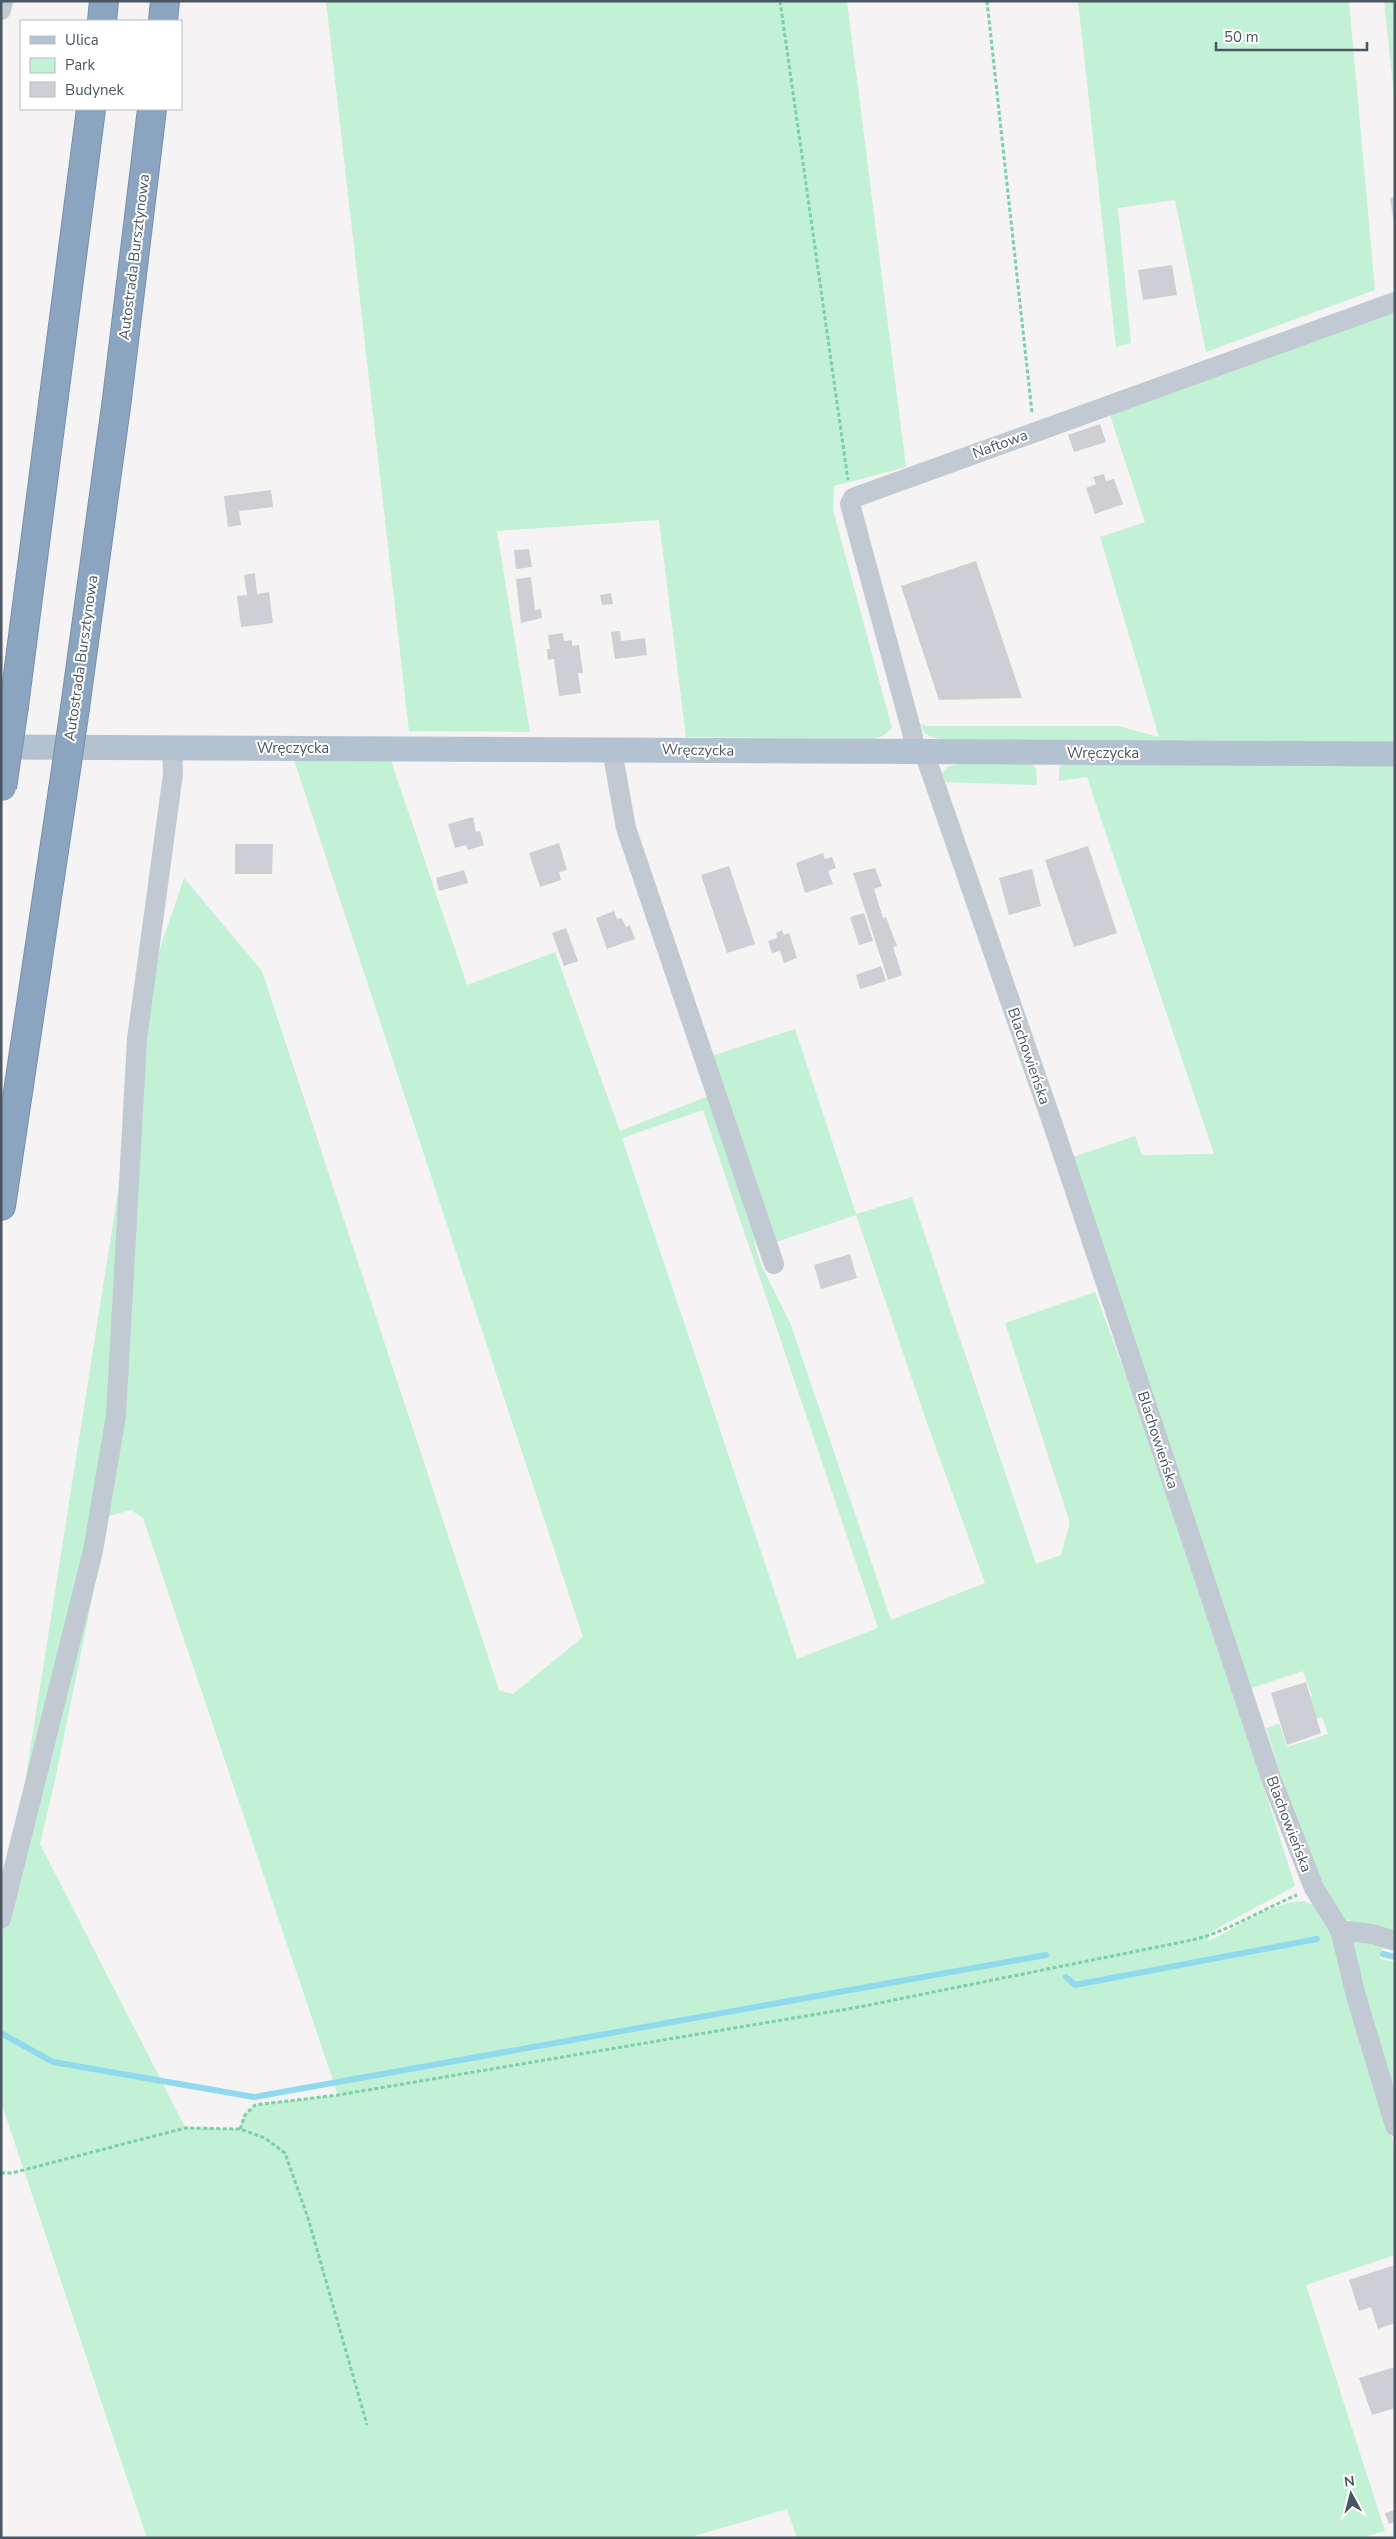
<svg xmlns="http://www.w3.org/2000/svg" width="1396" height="2539" font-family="'Nunito Sans',sans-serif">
<rect width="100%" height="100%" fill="#f5f3f3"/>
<path fill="#c3f1d5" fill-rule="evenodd" d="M 326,1 L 847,1 L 906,467 L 834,486 L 833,510 L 892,728 L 883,736 L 872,739 L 686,737 L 659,520 L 497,531 L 530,732 L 409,731 Z
M 1078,1 L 1349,1 L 1375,290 L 1206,352 L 1175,200 L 1118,208 L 1131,343 L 1116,347 Z
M 1384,1 L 1395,1 L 1395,105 Z
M 1395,308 L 1395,744 L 952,740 C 942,739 920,739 922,724 L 926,726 L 1118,726 L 1159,737 L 1100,537 L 1145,522 L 1109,412 Z
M 290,748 L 387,749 L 467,985 L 555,952 L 620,1131 L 711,1095 L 751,1217 L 756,1249 L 762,1267 L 791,1325 L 891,1620 L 985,1583 L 927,1423 L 856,1215 L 773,1243 L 708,1057 L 795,1029 L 856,1214 L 912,1197 L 1036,1564 L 1061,1555 L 1070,1523 L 1005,1323 L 1095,1292 L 1182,1527 L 1295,1886 L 1207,1934 L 1209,1941 L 1265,1911 L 1287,1903 L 1304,1901 L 1319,1908 L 1337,1944 L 1353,2012 L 1395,2148 L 1395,2255 L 1306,2285 L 1385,2531 L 1360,2538 L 797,2538 L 787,2509 L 687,2538 L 147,2538 L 1,2102 L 1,1935 L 153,969 L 184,878 L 262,971 L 499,1690 L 513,1694 L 583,1637 ZM 703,1110 L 878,1628 L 797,1659 L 622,1138 ZM 131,1510 L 143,1518 L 338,2095 L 255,2105 L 245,2115 L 239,2129 L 185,2127 L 40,1844 L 55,1780 L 109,1516 Z
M 969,763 L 1029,763 L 1036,768 L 1037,785 L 945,782 L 942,774 L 948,766 Z
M 1063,763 L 1395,764 L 1395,1932 L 1343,1919 L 1307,1857 L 1266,1728 L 1279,1724 L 1287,1747 L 1328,1734 L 1322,1717 L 1316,1719 L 1309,1697 L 1312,1696 L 1303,1671 L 1248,1689 L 1073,1157 L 1135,1136 L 1142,1155 L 1214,1154 L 1087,777 L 1059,781 L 1059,768 Z
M 1349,1941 L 1383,1946 L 1380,1959 L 1395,1962 L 1395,2105 Z"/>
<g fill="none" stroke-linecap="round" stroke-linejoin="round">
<path stroke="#90daee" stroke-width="6" d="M 1383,1954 L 1395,1957
M 1066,1977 L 1075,1985 L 1317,1939
M 1,2033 L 53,2062 L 254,2097 L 1046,1955"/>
</g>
<path fill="#cdcfd5" d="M 1395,197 L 1395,224 L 1394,224 L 1390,198 Z
M 1172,265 L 1177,295 L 1143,300 L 1138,270 Z
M 1100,424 L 1106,442 L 1074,452 L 1068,435 Z
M 1104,474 L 1106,481 L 1114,479 L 1123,504 L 1095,514 L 1086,488 L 1096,484 L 1093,477 Z
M 271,490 L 273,507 L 239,511 L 241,525 L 228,527 L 224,496 Z
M 529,549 L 532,567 L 516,569 L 514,550 Z
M 976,561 L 1022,698 L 939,700 L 901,586 Z
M 255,573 L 257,594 L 269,592 L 273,623 L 241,627 L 237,596 L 247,595 L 244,575 Z
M 531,577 L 535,610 L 541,609 L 542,618 L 521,623 L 516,579 Z
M 611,593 L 613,604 L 602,605 L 600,595 Z
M 620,631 L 621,641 L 645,638 L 647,655 L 615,659 L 611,632 Z
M 563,633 L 564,641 L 572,640 L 572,646 L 579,645 L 583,673 L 578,673 L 581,693 L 559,696 L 554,659 L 548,660 L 547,649 L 550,649 L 548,635 Z
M 473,817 L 476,832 L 480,831 L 484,845 L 468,850 L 466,845 L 455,848 L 448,824 Z
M 559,843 L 567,870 L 559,872 L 561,880 L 540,887 L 529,853 Z
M 235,844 L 273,844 L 272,874 L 235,874 Z
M 1088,846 L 1117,933 L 1074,947 L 1045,860 Z
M 823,853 L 825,859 L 832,857 L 836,868 L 828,871 L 833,884 L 805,893 L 796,863 Z
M 729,866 L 755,944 L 727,953 L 701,875 Z
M 875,868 L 882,886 L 874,889 L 883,918 L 886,917 L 897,946 L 893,947 L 902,975 L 888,980 L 853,873 Z
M 1032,869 L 1041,906 L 1009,915 L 999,878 Z
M 464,870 L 468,883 L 439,891 L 436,878 Z
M 614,911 L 617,919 L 622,918 L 626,927 L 630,925 L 635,939 L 607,949 L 596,918 Z
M 864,913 L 873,941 L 859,945 L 850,917 Z
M 566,928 L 578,961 L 564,966 L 552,933 Z
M 782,930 L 784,935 L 789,933 L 797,958 L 784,963 L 780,951 L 772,953 L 768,941 L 777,938 L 776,933 Z
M 881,966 L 886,981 L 860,989 L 856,975 Z
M 850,1254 L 857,1278 L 821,1289 L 814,1265 Z
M 1306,1682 L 1321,1733 L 1287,1745 L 1271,1693 Z
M 1395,2265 L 1395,2323 L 1378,2329 L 1371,2307 L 1359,2311 L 1349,2280 Z
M 1395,2367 L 1395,2408 L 1372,2415 L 1359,2378 Z
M 1395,2510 L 1395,2522 L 1389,2524 L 1385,2513 Z"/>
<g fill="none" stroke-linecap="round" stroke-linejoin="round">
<g stroke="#7690ad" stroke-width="30">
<path id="highway" d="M 102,21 L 104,1
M 163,21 L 165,1
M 14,706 L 91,109
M 75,708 L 117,399 L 152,109
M 1,1206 L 63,790"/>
</g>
<path stroke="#7ad0a6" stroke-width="3" stroke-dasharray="4 2.5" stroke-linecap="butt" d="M 780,1 L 848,480
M 987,1 L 1032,413
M 240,2129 L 245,2115 L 255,2105 L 338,2095 L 859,2007 L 1192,1940 C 1227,1932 1263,1909 1297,1895
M 1,2173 L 12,2173 L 185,2128 L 240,2129 L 265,2138 L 285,2153 L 308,2218 L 367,2425"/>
<path stroke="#c1cad2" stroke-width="20" d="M 1,10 L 3,1
M 612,750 L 626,828 L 774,1264
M 911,752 L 913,736 L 850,504 L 853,498 L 1395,302
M 924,752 L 1052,1122 L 1271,1778 L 1314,1888 L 1340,1930 L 1356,1996 L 1395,2126
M 1,1919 L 93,1551 L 116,1416 L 137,1039 L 173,774 L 172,748
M 1340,1930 L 1372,1934 L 1395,1941"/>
<path stroke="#b3c2d1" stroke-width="25" d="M 1,747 L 1395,754"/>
<use href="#highway" stroke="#8ba5c1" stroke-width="28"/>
<g stroke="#7690ad" stroke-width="30" stroke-linecap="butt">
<path id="highway-bridge" d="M 2,787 L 14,706
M 63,790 L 75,708"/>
</g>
<use href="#highway-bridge" stroke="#8ba5c1" stroke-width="28"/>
</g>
<g text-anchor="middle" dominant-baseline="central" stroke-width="4" stroke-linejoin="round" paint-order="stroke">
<g font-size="15" fill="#4a5661" stroke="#fff">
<text transform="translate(134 257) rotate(-83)">Autostrada Bursztynowa</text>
<text transform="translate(1000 444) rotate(-20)">Naftowa</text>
<text transform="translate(81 658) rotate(-82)">Autostrada Bursztynowa</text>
<text x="293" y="748">Wręczycka</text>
<text transform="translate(698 750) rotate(1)">Wręczycka</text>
<text x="1103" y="753">Wręczycka</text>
<text transform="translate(1029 1056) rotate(71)">Blachowieńska</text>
<text transform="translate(1158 1440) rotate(72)">Blachowieńska</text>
<text transform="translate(1289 1824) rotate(69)">Blachowieńska</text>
</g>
</g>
<rect width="1396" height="2539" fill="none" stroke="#4a5661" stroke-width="5"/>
<rect x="20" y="20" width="162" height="90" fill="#ffffff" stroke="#b7bbc0"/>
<rect x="30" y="36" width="25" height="8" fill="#b3c2d1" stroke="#b7bbc0"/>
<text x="65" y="45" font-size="15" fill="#4a5661">Ulica</text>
<rect x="30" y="58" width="25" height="15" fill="#c3f1d5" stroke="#b7bbc0"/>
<text x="65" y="70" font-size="15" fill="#4a5661">Park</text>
<rect x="30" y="82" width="25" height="15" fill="#cdcfd5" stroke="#b7bbc0"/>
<text x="65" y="95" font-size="15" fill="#4a5661">Budynek</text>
<g transform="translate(1351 2494) rotate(353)" stroke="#ffffff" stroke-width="4" paint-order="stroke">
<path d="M0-4L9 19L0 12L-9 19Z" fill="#4a5661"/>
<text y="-8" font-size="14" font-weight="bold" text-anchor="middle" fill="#4a5661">N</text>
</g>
<path d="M1216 42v8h151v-8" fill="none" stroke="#4a5661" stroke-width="2.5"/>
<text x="1224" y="42" font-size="15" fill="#4a5661" stroke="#ffffff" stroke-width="4" paint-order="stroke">50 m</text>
</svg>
